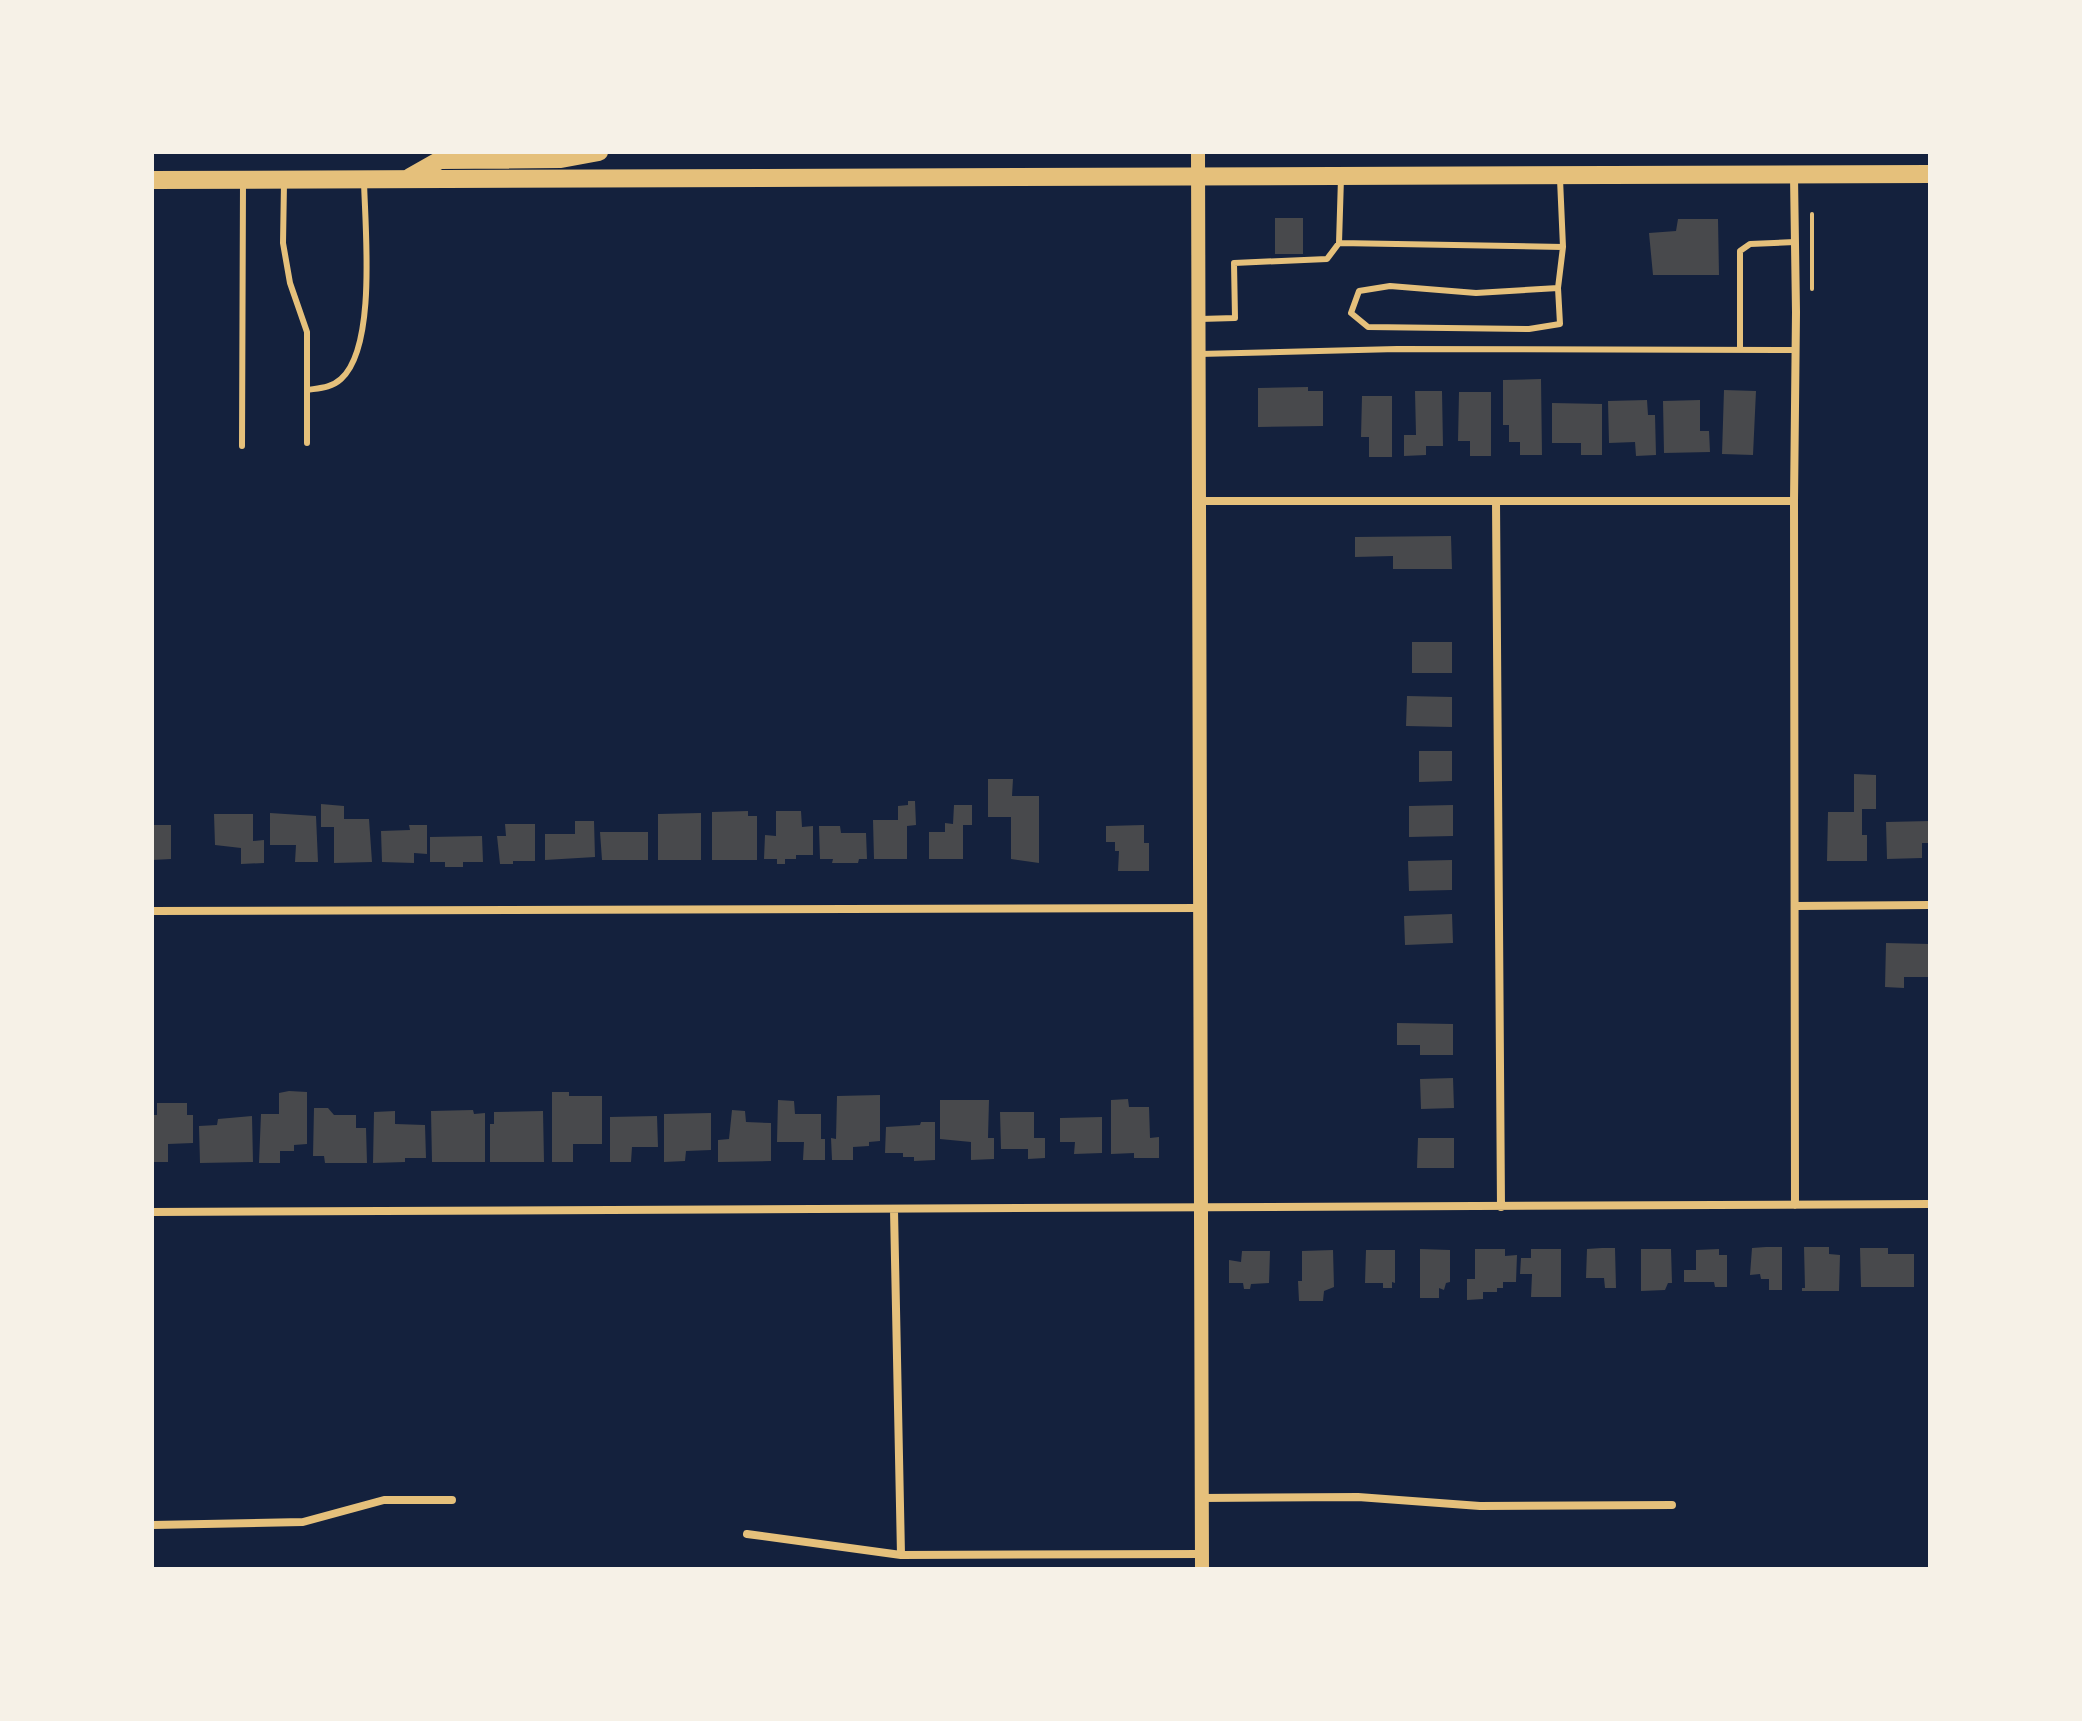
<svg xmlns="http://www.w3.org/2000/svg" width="2082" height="1721" font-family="Raleway,sans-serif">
<rect width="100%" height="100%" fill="#14213d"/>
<path fill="#48494c" d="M 1275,218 L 1303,218 L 1303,254 L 1275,254 Z
M 1678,219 L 1718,219 L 1719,275 L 1653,275 L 1649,233 L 1676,231 Z
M 1541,379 L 1542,455 L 1520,455 L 1520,442 L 1509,442 L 1509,425 L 1503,425 L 1503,380 Z
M 1308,387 L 1308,391 L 1323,391 L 1323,426 L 1258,427 L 1258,388 Z
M 1724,390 L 1756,391 L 1753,455 L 1722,454 Z
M 1415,391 L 1442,391 L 1443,446 L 1426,446 L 1426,455 L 1404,456 L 1404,435 L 1416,435 Z
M 1459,392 L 1491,392 L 1491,456 L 1470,456 L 1470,441 L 1458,441 Z
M 1362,396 L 1392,396 L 1392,457 L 1369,457 L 1369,437 L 1361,437 Z
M 1647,400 L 1648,415 L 1655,415 L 1656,455 L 1636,456 L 1635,442 L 1609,443 L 1608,401 Z
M 1700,400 L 1700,431 L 1709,431 L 1710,452 L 1664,453 L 1663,401 Z
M 1552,403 L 1602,404 L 1602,455 L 1581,455 L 1581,443 L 1552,443 Z
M 1451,536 L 1452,569 L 1393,569 L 1393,556 L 1355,557 L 1355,537 Z
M 1412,642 L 1452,642 L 1452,673 L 1412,673 Z
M 1407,696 L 1452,697 L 1452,727 L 1406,726 Z
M 1419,751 L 1452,751 L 1452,781 L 1419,782 Z
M 1854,774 L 1876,775 L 1876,809 L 1862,809 L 1862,835 L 1867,835 L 1867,861 L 1827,861 L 1828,812 L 1854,812 Z
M 988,779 L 1013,779 L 1012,796 L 1039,796 L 1039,863 L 1011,859 L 1011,817 L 988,817 Z
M 908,801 L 915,801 L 916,825 L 907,826 L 907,859 L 874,859 L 873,820 L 898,820 L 898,806 L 908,805 Z
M 321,804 L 344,806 L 344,819 L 369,819 L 372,862 L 334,863 L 334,827 L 321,827 Z
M 954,805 L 972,805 L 972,825 L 963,825 L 963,859 L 929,859 L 929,832 L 945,832 L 945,823 L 953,824 Z
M 1453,805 L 1453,836 L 1409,837 L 1409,806 Z
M 748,811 L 748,816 L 757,816 L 757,860 L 712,860 L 712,812 Z
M 776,811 L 801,811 L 802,827 L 813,826 L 813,855 L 796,855 L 796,859 L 785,859 L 785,864 L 777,864 L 777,859 L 764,859 L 765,835 L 776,836 Z
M 270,813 L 316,816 L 318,862 L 295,862 L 296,845 L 270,845 Z
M 701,813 L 701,860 L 658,860 L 658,814 Z
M 214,814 L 253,814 L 253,841 L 264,840 L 264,863 L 241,864 L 241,848 L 215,845 Z
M 575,821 L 594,821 L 595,857 L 545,860 L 545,834 L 575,834 Z
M 1930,821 L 1930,843 L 1922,843 L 1922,858 L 1887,859 L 1886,822 Z
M 505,824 L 535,824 L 535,861 L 513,861 L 513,864 L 500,864 L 497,836 L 506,836 Z
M 152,825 L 171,825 L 171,859 L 152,860 Z
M 409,825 L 427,825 L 427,854 L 414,853 L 414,863 L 382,862 L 381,831 L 410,830 Z
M 1144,825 L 1144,843 L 1149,843 L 1149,871 L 1118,871 L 1119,851 L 1115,851 L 1115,842 L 1106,842 L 1106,826 Z
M 819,826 L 840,826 L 841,833 L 866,833 L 867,859 L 859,859 L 858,863 L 832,863 L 833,859 L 820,859 Z
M 600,832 L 648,832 L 648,860 L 602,860 Z
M 482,836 L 483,862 L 463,862 L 463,867 L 445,867 L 445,862 L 430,862 L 430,837 Z
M 1452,860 L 1452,890 L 1409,891 L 1408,861 Z
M 1452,914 L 1453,943 L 1405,945 L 1404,916 Z
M 1886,943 L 1930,944 L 1930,977 L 1904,977 L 1904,988 L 1885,987 Z
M 1397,1023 L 1453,1024 L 1453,1055 L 1420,1055 L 1420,1045 L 1397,1045 Z
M 1453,1078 L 1454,1108 L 1421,1109 L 1420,1079 Z
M 289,1091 L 307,1092 L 307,1144 L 294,1145 L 294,1151 L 280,1151 L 280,1163 L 259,1163 L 261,1114 L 279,1114 L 279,1093 Z
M 552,1092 L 569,1092 L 569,1096 L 602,1096 L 602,1144 L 573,1144 L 573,1162 L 552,1162 Z
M 880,1095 L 880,1141 L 869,1142 L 869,1146 L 853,1147 L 853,1160 L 832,1160 L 831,1138 L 836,1139 L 837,1096 Z
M 1128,1099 L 1129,1107 L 1149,1107 L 1150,1138 L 1159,1137 L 1159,1158 L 1134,1158 L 1134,1153 L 1111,1154 L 1111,1100 Z
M 778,1100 L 794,1101 L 795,1114 L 821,1114 L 821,1139 L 825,1139 L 825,1160 L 803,1160 L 804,1142 L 777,1142 Z
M 940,1100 L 989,1100 L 988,1138 L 994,1138 L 994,1159 L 971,1160 L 971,1142 L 940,1139 Z
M 157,1103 L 187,1103 L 187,1115 L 193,1115 L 193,1143 L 168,1144 L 168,1162 L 152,1162 L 152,1115 L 157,1115 Z
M 314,1108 L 328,1108 L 334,1115 L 356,1115 L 356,1128 L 366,1128 L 367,1163 L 325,1163 L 324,1156 L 313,1156 Z
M 473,1110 L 474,1114 L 485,1113 L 485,1162 L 432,1162 L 431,1111 Z
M 732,1110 L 745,1111 L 746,1122 L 771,1123 L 771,1161 L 718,1162 L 718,1140 L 729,1139 Z
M 395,1111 L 395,1124 L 425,1125 L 426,1158 L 405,1158 L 405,1162 L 373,1163 L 374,1112 Z
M 543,1111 L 544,1162 L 490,1162 L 490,1124 L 494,1124 L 494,1112 Z
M 1000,1112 L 1034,1112 L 1034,1138 L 1045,1138 L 1045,1158 L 1028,1159 L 1028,1149 L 1001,1149 Z
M 711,1113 L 711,1150 L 686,1151 L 685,1161 L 664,1162 L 664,1114 Z
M 252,1116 L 253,1162 L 200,1163 L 199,1126 L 217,1125 L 218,1119 Z
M 657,1116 L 658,1147 L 632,1147 L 631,1162 L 610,1162 L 610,1117 Z
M 1102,1117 L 1102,1153 L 1074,1154 L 1075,1142 L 1060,1142 L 1060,1118 Z
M 921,1122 L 935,1122 L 935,1160 L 914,1161 L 914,1157 L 903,1157 L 903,1153 L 885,1153 L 886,1127 L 920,1125 Z
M 1418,1138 L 1454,1138 L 1454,1168 L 1417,1168 Z
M 1766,1247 L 1782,1247 L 1782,1290 L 1769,1290 L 1769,1279 L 1761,1279 L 1760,1274 L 1750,1275 L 1752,1248 Z
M 1804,1247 L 1829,1247 L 1829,1254 L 1840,1255 L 1839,1291 L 1802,1291 L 1802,1288 L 1805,1288 Z
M 1602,1248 L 1615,1248 L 1616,1288 L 1605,1288 L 1604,1278 L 1586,1278 L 1587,1249 Z
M 1860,1248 L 1888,1248 L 1888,1254 L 1914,1254 L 1914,1287 L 1861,1287 Z
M 1420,1249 L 1450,1250 L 1450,1282 L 1446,1283 L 1444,1290 L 1439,1288 L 1439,1298 L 1420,1298 Z
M 1475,1249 L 1505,1249 L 1505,1256 L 1517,1255 L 1516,1282 L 1503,1282 L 1503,1288 L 1497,1288 L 1497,1292 L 1483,1292 L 1483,1299 L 1467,1300 L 1467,1279 L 1475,1279 Z
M 1531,1249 L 1561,1249 L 1561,1297 L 1531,1297 L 1532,1274 L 1520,1274 L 1521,1258 L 1531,1258 Z
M 1641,1249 L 1671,1249 L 1672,1283 L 1668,1283 L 1665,1290 L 1641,1291 Z
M 1719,1249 L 1719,1255 L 1727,1255 L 1727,1287 L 1715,1287 L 1714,1282 L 1684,1282 L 1684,1270 L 1696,1270 L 1696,1250 Z
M 1333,1250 L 1334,1287 L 1324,1291 L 1323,1301 L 1299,1301 L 1298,1281 L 1302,1281 L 1302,1251 Z
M 1366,1250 L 1395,1250 L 1395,1283 L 1392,1282 L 1392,1288 L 1383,1288 L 1383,1283 L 1365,1283 Z
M 1242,1251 L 1270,1251 L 1269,1283 L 1251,1284 L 1250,1289 L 1244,1289 L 1243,1283 L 1229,1283 L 1229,1260 L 1241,1262 Z"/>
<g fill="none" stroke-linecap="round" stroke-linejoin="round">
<path stroke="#e5c07b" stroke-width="4" d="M 1812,214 L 1812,289"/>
<path stroke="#e5c07b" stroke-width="6" d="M 284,183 L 283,243 L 290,283 L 307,332 L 307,443
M 1339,243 L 1563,247 L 1560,179
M 1558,288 L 1476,293 L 1390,286 L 1359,291 L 1351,313 L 1368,327 L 1529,329 L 1560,324 L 1558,288 L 1563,247
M 1200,319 L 1235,318 L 1234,263 L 1327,259 L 1339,243 L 1341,178
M 1740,350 L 1740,251 L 1750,244 L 1795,242
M 1199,354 L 1397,349 L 1796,350
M 307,390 C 320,388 331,388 341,379 C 377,347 365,228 364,181
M 242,446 L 243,183"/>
<path stroke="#e5c07b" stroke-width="8" d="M 1794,176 L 1796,312 L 1794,501 L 1795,1205
M 1199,501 L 1794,501
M 1496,501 L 1501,1207
M 1795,906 L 1930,905
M 152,911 L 1200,908
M 894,1210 L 901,1555
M 152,1212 L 1930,1204
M 1201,1498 L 1358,1497 L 1480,1506 L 1672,1505
M 152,1525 L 303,1522 L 384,1500 L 452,1500
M 747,1534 L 901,1555 L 1202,1554"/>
<path stroke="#e5c07b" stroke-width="14" d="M 1198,152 L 1202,1569"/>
<path stroke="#e5c07b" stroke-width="18" d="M 410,177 L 440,160 L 561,159 L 599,152
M 152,180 L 1930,174"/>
</g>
<rect width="2082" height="1721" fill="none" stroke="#f6f1e7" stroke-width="308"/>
</svg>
